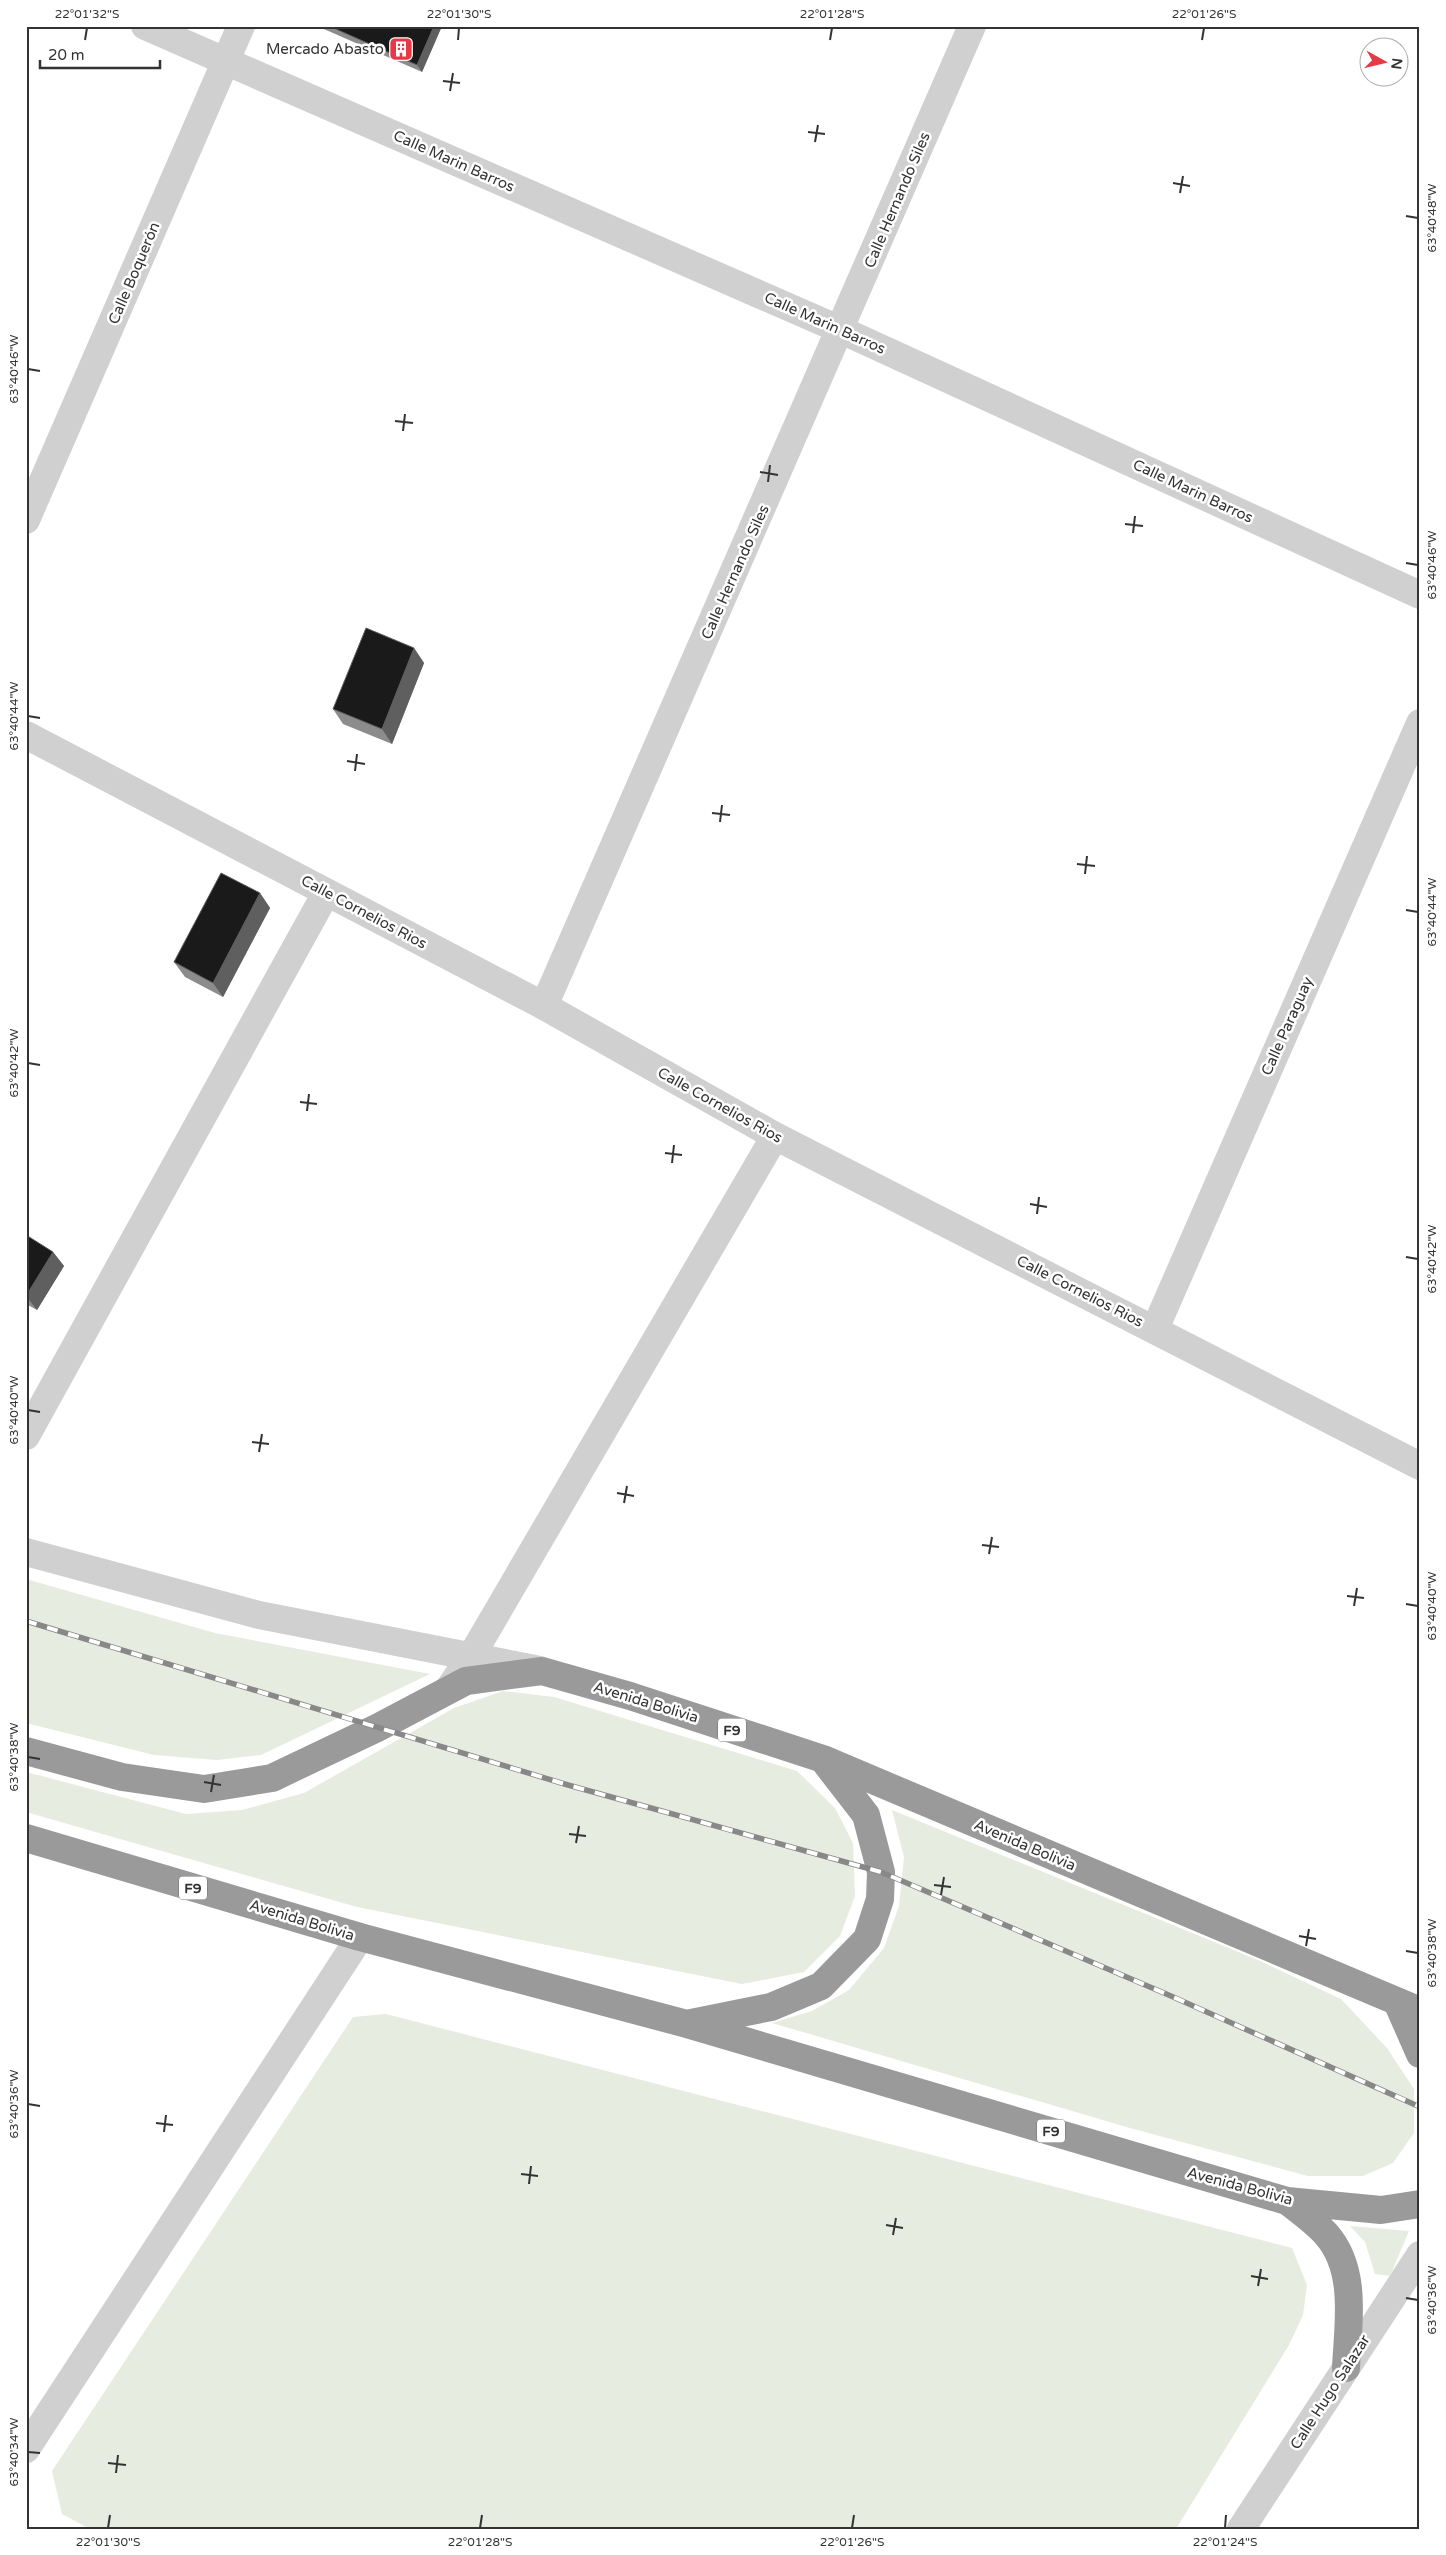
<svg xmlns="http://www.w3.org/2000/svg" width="1446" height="2555" font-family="'Varela Round',sans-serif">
<rect width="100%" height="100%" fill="#fff"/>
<path fill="#e6ecdf" d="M 26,1579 L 215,1633 L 430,1674 L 261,1755 L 217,1760 L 154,1755 L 26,1723 Z
M 503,1691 L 554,1697 L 797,1771 L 835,1808 L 853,1843 L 855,1896 L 840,1936 L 804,1972 L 742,1984 L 357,1907 L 26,1812 L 26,1772 L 186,1814 L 242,1810 L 304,1793 L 454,1708 Z
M 892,1810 L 1258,1960 L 1341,1999 L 1387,2048 L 1414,2089 L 1414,2133 L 1393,2163 L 1363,2176 L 1308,2176 L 1130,2128 L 772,2023 L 812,2011 L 849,1990 L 884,1948 L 899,1906 L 904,1857 Z
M 386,2014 L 1292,2248 L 1307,2285 L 1303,2315 L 1289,2345 L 1176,2529 L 90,2529 L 62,2514 L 52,2471 L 353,2017 Z
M 1350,2226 L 1409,2231 L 1390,2276 L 1375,2274 L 1365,2242 Z"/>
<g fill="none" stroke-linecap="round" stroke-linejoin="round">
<path stroke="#d0d0d0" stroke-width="28" d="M 145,26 L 841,330 L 1420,595
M 26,520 L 241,26
M 26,735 L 544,1006 L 775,1136 L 1420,1466
M 544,1006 L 972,26
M 1155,1329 L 1420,723
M 26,1436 L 326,893
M 26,1552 L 259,1615 L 540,1670
M 448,1690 L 472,1655 L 775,1136
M 26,2449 L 360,1937
M 1241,2529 L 1420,2255"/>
<path stroke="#9a9a9a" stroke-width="28" d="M 26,1751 L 122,1777 L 204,1789 L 272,1778 L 377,1728 L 466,1681 L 542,1671 L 630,1696 L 823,1759 L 1420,2011
M 26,1838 L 360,1937 L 687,2024 L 1287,2201 L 1381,2210 L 1420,2204
M 1398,2004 L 1420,2054
M 691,2023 L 771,2007 L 821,1986 L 867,1939 L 880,1899 L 881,1872 L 866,1815 L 825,1762
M 1287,2201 C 1300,2211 1315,2222 1326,2234 C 1358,2270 1348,2324 1346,2368"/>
<g stroke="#888" stroke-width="5.5">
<path id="rail" d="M 26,1621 L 568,1785 L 881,1872 L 1171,1996 L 1420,2107"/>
</g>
<use href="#rail" stroke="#fff" stroke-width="4" stroke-dasharray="11" stroke-linecap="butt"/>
</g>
<path fill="#8c8c8c" d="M 317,26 L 442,26 L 422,72 Z
M 414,648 L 424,663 L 392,744 L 343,724 L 333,709 Z
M 260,893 L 270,908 L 223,997 L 185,977 L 174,962 Z
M 26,1235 L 53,1252 L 64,1266 L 37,1310 L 26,1304 Z"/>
<path fill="#5f5f5f" d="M 434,26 L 442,26 L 422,72 L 417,65 Z
M 414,648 L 424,663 L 392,744 L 382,729 Z
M 260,893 L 270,908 L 223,997 L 213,983 Z
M 53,1252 L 64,1266 L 37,1310 L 26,1296 Z"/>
<path fill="#1a1a1a" stroke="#5f5f5f" d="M 329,26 L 434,26 L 417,65 Z
M 366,628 L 414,648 L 382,729 L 333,709 Z
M 221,873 L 260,893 L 213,983 L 174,962 Z
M 26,1235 L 53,1252 L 26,1296 Z"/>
<path fill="none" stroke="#333" stroke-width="2" d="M 85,40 L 87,28M 458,40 L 459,28M 830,40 L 832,28M 1202,40 L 1204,28M 443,81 L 460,83M 450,91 L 453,73M 808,132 L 825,134M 815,142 L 818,125M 1173,183 L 1190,186M 1180,193 L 1183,176M 1406,216 L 1418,218M 28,369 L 40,371M 395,421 L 413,423M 403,431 L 405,414M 760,472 L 778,475M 768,482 L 770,465M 1125,524 L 1143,526M 1133,533 L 1135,516M 1406,563 L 1418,565M 28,716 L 40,718M 347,761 L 365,764M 355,771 L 357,754M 712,813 L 730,815M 720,822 L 722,805M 1077,864 L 1095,866M 1085,874 L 1087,856M 1406,910 L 1418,912M 28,1063 L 40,1065M 300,1102 L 317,1104M 307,1111 L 309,1094M 665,1153 L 682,1155M 672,1163 L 674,1145M 1030,1204 L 1047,1207M 1037,1214 L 1039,1197M 1406,1257 L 1418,1259M 28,1410 L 40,1412M 252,1442 L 269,1444M 259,1452 L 262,1434M 617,1493 L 634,1496M 624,1503 L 627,1486M 982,1545 L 999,1547M 989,1554 L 992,1537M 1347,1596 L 1364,1598M 1406,1604 L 1418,1606M 1354,1606 L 1357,1588M 28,1757 L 40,1759M 204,1782 L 221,1785M 211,1792 L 214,1775M 569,1834 L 586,1836M 576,1843 L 579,1826M 934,1885 L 951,1887M 941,1895 L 944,1877M 1299,1936 L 1316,1939M 1306,1946 L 1309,1929M 1406,1951 L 1418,1953M 28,2104 L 40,2106M 156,2123 L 173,2125M 164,2132 L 166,2115M 521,2174 L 538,2176M 529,2184 L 531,2166M 886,2225 L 903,2228M 893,2235 L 896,2218M 1251,2276 L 1268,2279M 1258,2286 L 1261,2269M 1406,2298 L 1418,2300M 28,2452 L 40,2453M 108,2463 L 126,2465M 116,2473 L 118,2455M 108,2528 L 110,2515M 480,2528 L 482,2515M 852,2528 L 854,2515M 1225,2528 L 1226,2515"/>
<defs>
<g id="building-square" transform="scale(1.25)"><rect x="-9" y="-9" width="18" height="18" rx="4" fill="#e63946" stroke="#fff"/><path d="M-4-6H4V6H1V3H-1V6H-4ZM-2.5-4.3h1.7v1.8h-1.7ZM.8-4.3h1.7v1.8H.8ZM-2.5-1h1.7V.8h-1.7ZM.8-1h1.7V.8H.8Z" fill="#fff"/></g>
</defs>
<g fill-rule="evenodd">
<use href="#building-square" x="401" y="49"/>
</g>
<g text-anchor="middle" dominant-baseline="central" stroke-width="5" stroke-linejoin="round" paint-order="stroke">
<g fill="#fff" stroke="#707070" stroke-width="1">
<rect x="718" y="1718.5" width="28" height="23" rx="4"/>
<rect x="179" y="1876.5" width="28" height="23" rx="4"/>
<rect x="1037" y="2119.5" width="28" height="23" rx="4"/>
</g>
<g font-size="14" font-weight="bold" fill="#333">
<text x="732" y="1730">F9</text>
<text x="193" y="1888">F9</text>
<text x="1051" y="2131">F9</text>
</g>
<g font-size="15" fill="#333" stroke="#fff" text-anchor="end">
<text x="384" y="49">Mercado Abasto</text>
</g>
<g font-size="15" fill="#333" stroke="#fff">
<text transform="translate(454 161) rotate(24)">Calle Marin Barros</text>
<text transform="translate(897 200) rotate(-67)">Calle Hernando Siles</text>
<text transform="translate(134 273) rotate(-67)">Calle Boquerón</text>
<text transform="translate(825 323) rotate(24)">Calle Marin Barros</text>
<text transform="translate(1193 491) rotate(25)">Calle Marin Barros</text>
<text transform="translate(735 572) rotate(-66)">Calle Hernando Siles</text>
<text transform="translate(364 912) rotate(28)">Calle Cornelios Rios</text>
<text transform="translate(1287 1026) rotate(-66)">Calle Paraguay</text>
<text transform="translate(720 1105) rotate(29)">Calle Cornelios Rios</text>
<text transform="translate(1080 1291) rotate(27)">Calle Cornelios Rios</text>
<text transform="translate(646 1702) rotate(17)">Avenida Bolivia</text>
<text transform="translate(1025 1845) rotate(23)">Avenida Bolivia</text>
<text transform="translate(302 1920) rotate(17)">Avenida Bolivia</text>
<text transform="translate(1240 2186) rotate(15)">Avenida Bolivia</text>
<text transform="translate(1330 2392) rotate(-57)">Calle Hugo Salazar</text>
</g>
</g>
<rect width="1446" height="2555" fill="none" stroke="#ffffff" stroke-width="55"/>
<g transform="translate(1384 62) rotate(98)"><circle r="24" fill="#ffffff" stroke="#adadad"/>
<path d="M0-4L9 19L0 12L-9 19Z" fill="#e63946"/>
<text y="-8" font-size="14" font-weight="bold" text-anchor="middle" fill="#333333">N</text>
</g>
<path d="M40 60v8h120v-8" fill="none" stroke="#333333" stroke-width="2.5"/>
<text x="48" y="60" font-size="15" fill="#333333" stroke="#ffffff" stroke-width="4" paint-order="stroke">20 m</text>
<rect x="28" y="28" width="1390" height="2500" fill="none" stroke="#333" stroke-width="2"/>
<g font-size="12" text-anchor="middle" fill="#333">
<text x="87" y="18">22°01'32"S</text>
<text x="459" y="18">22°01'30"S</text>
<text x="832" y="18">22°01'28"S</text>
<text x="1204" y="18">22°01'26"S</text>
<text transform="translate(1432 218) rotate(-90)" y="4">63°40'48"W</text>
<text transform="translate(14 369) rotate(-90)" y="4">63°40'46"W</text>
<text transform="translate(1432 565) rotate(-90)" y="4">63°40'46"W</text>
<text transform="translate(14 716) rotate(-90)" y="4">63°40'44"W</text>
<text transform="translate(1432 912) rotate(-90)" y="4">63°40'44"W</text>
<text transform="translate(14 1063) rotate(-90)" y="4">63°40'42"W</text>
<text transform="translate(1432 1259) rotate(-90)" y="4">63°40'42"W</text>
<text transform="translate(14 1410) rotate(-90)" y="4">63°40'40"W</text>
<text transform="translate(1432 1606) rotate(-90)" y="4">63°40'40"W</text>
<text transform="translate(14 1757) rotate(-90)" y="4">63°40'38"W</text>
<text transform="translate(1432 1953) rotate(-90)" y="4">63°40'38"W</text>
<text transform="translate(14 2104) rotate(-90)" y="4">63°40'36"W</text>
<text transform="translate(1432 2300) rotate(-90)" y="4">63°40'36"W</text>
<text transform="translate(14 2452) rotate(-90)" y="4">63°40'34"W</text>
<text x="108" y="2546">22°01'30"S</text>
<text x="480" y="2546">22°01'28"S</text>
<text x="852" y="2546">22°01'26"S</text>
<text x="1225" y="2546">22°01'24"S</text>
</g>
</svg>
